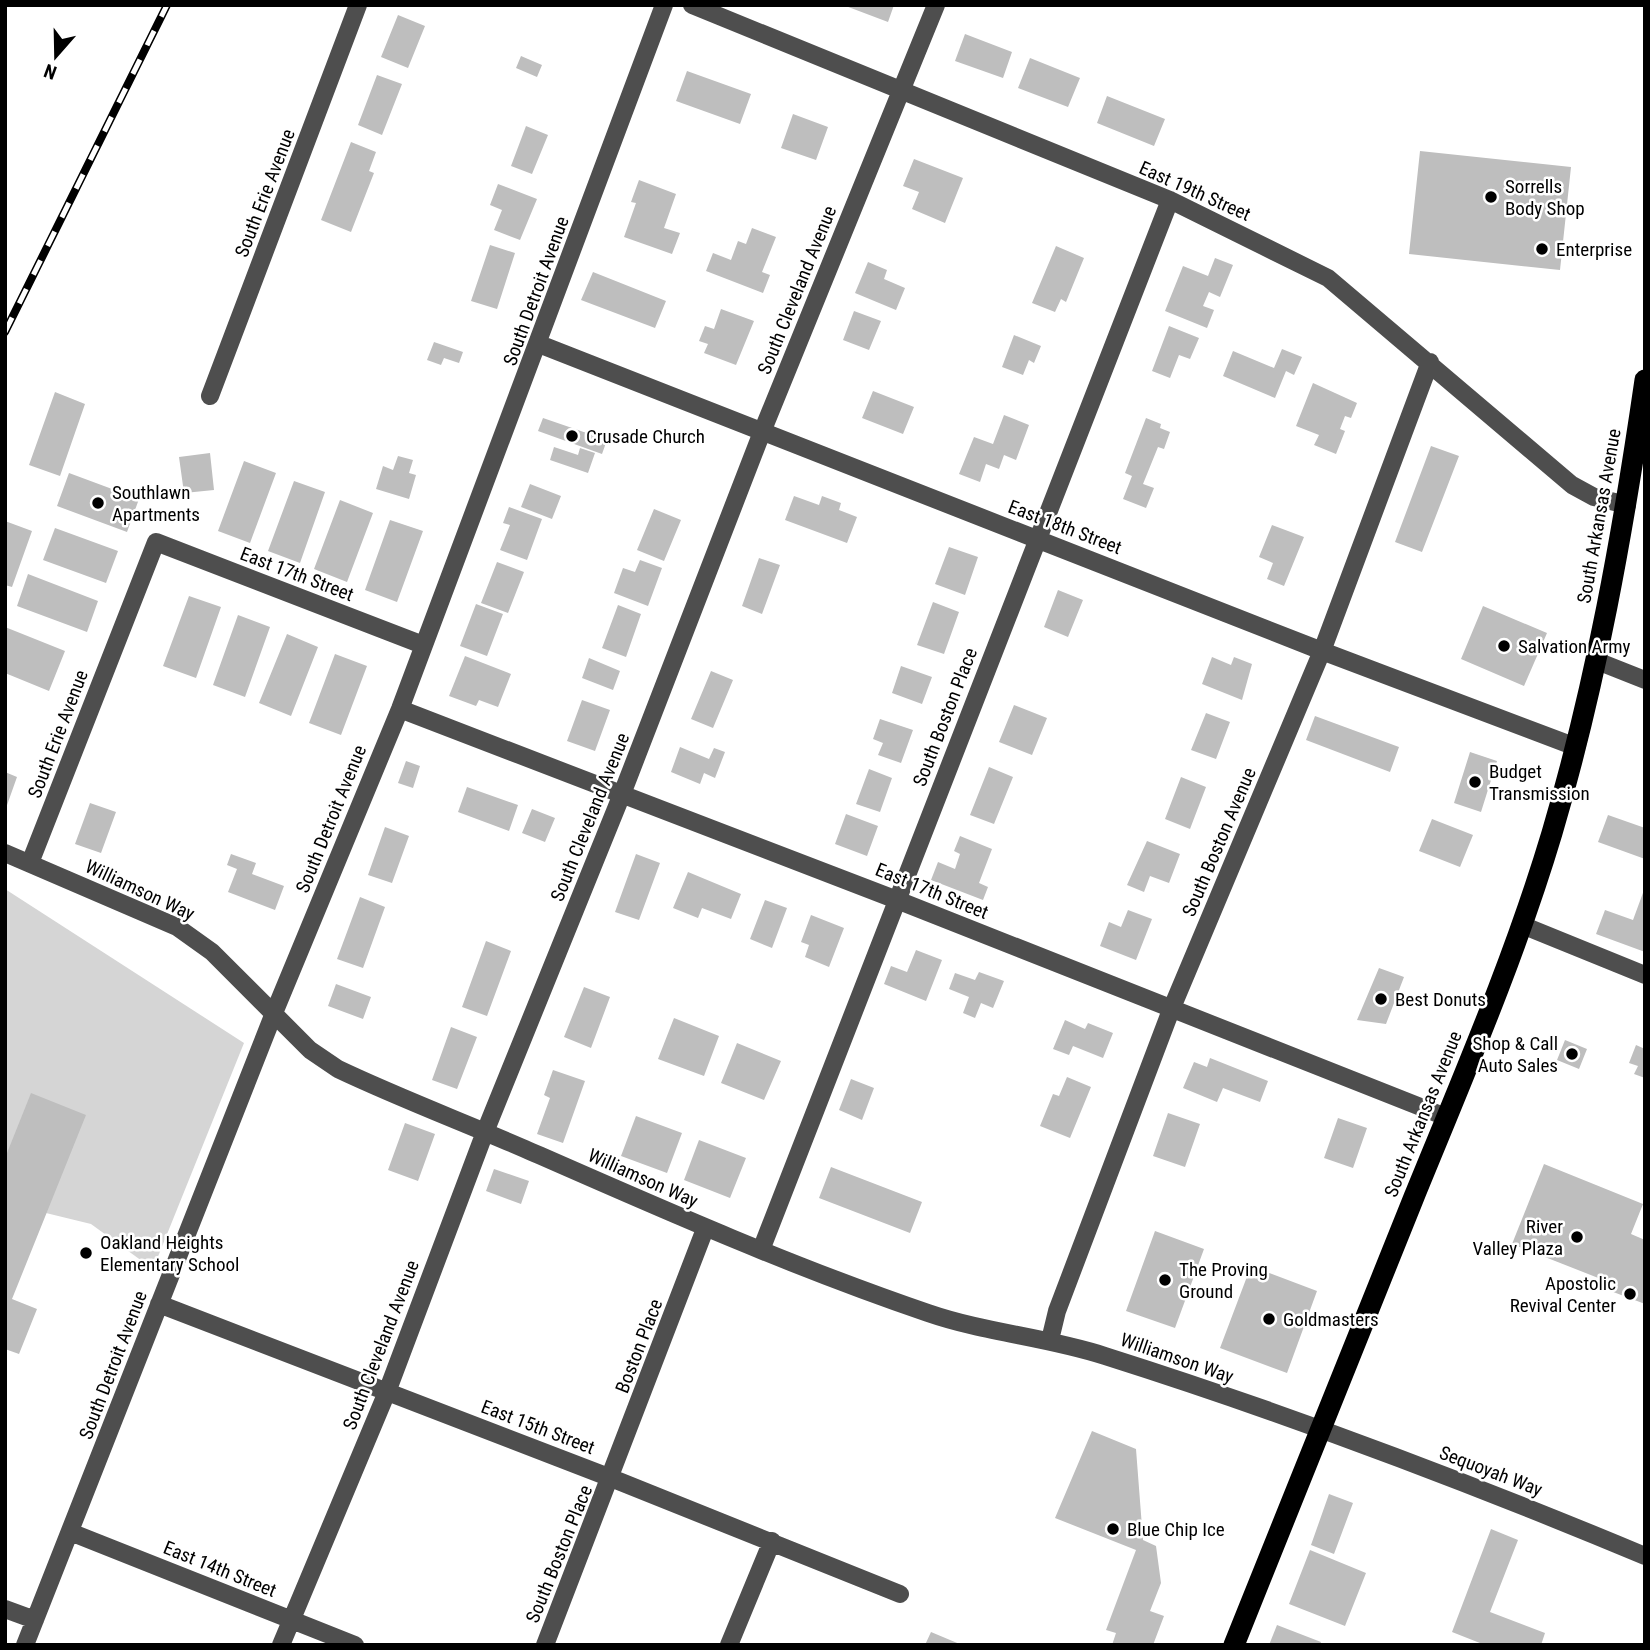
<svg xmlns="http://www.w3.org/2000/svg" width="1650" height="1650" font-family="'Roboto Condensed',sans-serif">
<rect width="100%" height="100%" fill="#fff"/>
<path fill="#d5d5d5" d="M 5,889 L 244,1043 L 153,1269 L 91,1224 L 5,1203 Z"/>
<path fill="#bebebe" d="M 843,5 L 894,5 L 888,22 Z
M 398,15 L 425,26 L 408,68 L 381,57 Z
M 965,34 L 1012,52 L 1003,78 L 955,61 Z
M 521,56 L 542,65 L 537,77 L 516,68 Z
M 1030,58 L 1080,78 L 1068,107 L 1018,88 Z
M 687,71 L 751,94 L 740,124 L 676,101 Z
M 377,75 L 402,84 L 382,135 L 358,125 Z
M 1107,96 L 1165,119 L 1154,146 L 1097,123 Z
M 793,114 L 828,127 L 816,160 L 781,148 Z
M 526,126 L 548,135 L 532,174 L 511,166 Z
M 351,142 L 376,152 L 369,171 L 374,173 L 351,232 L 321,220 Z
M 1420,151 L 1571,167 L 1560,270 L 1409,254 Z
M 914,159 L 963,178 L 945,223 L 912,209 L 919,192 L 903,186 Z
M 639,180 L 676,194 L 664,228 L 680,233 L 672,254 L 624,237 L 636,203 L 631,202 Z
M 498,184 L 537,199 L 520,240 L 494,230 L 502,210 L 490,205 Z
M 752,228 L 776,237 L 762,272 L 770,275 L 763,293 L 706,271 L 713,253 L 731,260 L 738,241 L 746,244 Z
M 490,245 L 515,253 L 497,309 L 471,301 Z
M 1056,246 L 1084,258 L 1066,302 L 1061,299 L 1055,312 L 1032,303 Z
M 1215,258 L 1233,265 L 1220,297 L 1209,292 L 1203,306 L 1214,310 L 1207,328 L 1165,311 L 1183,266 L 1208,276 Z
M 868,262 L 887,270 L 884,279 L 905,288 L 896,310 L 855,293 Z
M 593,272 L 666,301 L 655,328 L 581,300 Z
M 721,309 L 754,321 L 736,365 L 704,353 L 708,344 L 699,341 L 705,326 L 714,329 Z
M 854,311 L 881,321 L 869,350 L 843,340 Z
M 1169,326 L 1199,338 L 1190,359 L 1179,355 L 1170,378 L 1152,371 Z
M 1014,335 L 1041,346 L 1034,363 L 1029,360 L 1023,375 L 1002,367 Z
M 434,342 L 463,352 L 459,363 L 444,358 L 441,365 L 427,360 Z
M 1282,349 L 1302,357 L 1294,375 L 1286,371 L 1275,398 L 1223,376 L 1233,351 L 1274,368 Z
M 1313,383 L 1357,403 L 1351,418 L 1345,416 L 1340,429 L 1345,431 L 1336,454 L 1314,445 L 1319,435 L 1296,426 Z
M 873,391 L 914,407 L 903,434 L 862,418 Z
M 55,392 L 85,404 L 60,476 L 29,465 Z
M 1004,415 L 1029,425 L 1016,460 L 1004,455 L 999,469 L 986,464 L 980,482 L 959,474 L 974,437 L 993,444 Z
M 543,418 L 607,440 L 602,454 L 538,431 Z
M 1146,418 L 1161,424 L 1160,428 L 1170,432 L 1164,449 L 1158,447 L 1143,484 L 1154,488 L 1146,508 L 1123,499 L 1132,476 L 1125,473 Z
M 1431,446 L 1459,456 L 1422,552 L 1395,542 Z
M 554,447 L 578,455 L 580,448 L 595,453 L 588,473 L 550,460 Z
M 210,453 L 214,490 L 184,493 L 179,457 Z
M 398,456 L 413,460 L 409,473 L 416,475 L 409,499 L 376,489 L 383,466 L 393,470 Z
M 244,461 L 276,473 L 250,543 L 218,531 Z
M 69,473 L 139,499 L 127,532 L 57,506 Z
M 294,481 L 325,492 L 300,563 L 268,551 Z
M 530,484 L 561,496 L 552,519 L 521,507 Z
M 794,496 L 819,505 L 822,496 L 841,503 L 839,510 L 857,517 L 847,543 L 785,520 Z
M 340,500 L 373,513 L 347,582 L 314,569 Z
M 509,507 L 542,519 L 527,560 L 500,550 L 510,525 L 503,523 Z
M 654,509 L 681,520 L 664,561 L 637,550 Z
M 390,520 L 423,531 L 397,602 L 365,590 Z
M 5,521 L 32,531 L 12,587 L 5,585 Z
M 1272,525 L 1304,537 L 1284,586 L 1267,579 L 1273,563 L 1259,557 Z
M 55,528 L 118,551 L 106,583 L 43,560 Z
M 949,547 L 978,557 L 965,595 L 935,584 Z
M 759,558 L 780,565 L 762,614 L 742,606 Z
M 640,560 L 662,568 L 648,606 L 614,593 L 623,568 L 635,572 Z
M 497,562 L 524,572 L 508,613 L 481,603 Z
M 28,574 L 98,601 L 87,632 L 17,606 Z
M 1058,590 L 1083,600 L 1068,637 L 1044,627 Z
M 189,596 L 221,607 L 196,678 L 163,666 Z
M 933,602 L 959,612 L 944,654 L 917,645 Z
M 476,604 L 503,614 L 487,656 L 460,646 Z
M 618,605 L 641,614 L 626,657 L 602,648 Z
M 1483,606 L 1547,633 L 1524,686 L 1461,659 Z
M 238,615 L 270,627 L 245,697 L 213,685 Z
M 5,627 L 65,651 L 49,691 L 5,673 Z
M 287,634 L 318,647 L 291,716 L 259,703 Z
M 335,654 L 367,666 L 341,735 L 309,723 Z
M 465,656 L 511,674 L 498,707 L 479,700 L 476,706 L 449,696 Z
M 1212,657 L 1231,665 L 1234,657 L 1252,664 L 1242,700 L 1202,684 Z
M 589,658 L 620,671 L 613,690 L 582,678 Z
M 901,666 L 932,677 L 922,704 L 892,693 Z
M 711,671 L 733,680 L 713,728 L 691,719 Z
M 582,700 L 610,710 L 595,751 L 567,741 Z
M 1014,705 L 1047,718 L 1032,755 L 999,742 Z
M 1206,713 L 1230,722 L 1216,759 L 1191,750 Z
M 1315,716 L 1399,747 L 1390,772 L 1306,740 Z
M 880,719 L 913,730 L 901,763 L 878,755 L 883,743 L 873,739 Z
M 680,747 L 709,759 L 714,748 L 725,752 L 715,778 L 704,773 L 700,784 L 671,772 Z
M 1470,752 L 1497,761 L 1481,812 L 1454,803 Z
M 406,761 L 420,766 L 413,788 L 398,783 Z
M 989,767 L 1013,777 L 994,824 L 970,815 Z
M 869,769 L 892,778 L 880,812 L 856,804 Z
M 5,772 L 17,777 L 6,808 L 5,808 Z
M 1181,777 L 1206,787 L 1190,829 L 1165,819 Z
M 467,787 L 518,805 L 509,831 L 458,812 Z
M 90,803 L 116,812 L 101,853 L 75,844 Z
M 532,809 L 555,818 L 545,842 L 522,833 Z
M 846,814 L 878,826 L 867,856 L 835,844 Z
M 1608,815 L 1645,828 L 1645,859 L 1598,842 Z
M 1432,819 L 1473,835 L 1460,867 L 1419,851 Z
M 385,827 L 409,836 L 392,883 L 368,875 Z
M 960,836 L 992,849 L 979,883 L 988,887 L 983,900 L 931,880 L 938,862 L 955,869 L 960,854 L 954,851 Z
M 1147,841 L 1180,854 L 1169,883 L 1150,876 L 1144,892 L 1127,885 Z
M 231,854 L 256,863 L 252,874 L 284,886 L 275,910 L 228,892 L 237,869 L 227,865 Z
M 636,854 L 660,863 L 639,920 L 615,912 Z
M 688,872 L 741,894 L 731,919 L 702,908 L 698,918 L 673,908 Z
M 1644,890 L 1645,952 L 1596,934 L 1605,910 L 1633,920 Z
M 360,897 L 385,907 L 363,968 L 337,959 Z
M 765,900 L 787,908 L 772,948 L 750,939 Z
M 1128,910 L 1152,919 L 1136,960 L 1100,946 L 1109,922 L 1121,927 Z
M 811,915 L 844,928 L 829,967 L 805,957 L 809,945 L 801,942 Z
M 486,941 L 511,951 L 487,1016 L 462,1007 Z
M 916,950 L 942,960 L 926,1001 L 884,984 L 891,966 L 907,972 Z
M 1379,968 L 1404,977 L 1386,1024 L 1357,1020 Z
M 979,972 L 1004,981 L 993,1008 L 981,1003 L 975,1018 L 963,1013 L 969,997 L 949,989 L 955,973 L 975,980 Z
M 336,984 L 371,997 L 363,1019 L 328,1006 Z
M 584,987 L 610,997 L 591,1048 L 564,1037 Z
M 674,1018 L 719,1036 L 704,1076 L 658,1059 Z
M 1065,1020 L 1085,1029 L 1088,1023 L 1113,1033 L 1103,1058 L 1073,1046 L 1069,1055 L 1053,1049 Z
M 451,1027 L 477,1037 L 457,1089 L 432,1080 Z
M 1565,1040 L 1587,1049 L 1579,1069 L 1557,1060 Z
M 737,1043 L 781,1061 L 764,1100 L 721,1083 Z
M 1636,1045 L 1645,1049 L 1645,1078 L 1634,1074 L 1638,1066 L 1629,1063 Z
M 1210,1058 L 1268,1081 L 1260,1102 L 1223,1088 L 1217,1102 L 1183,1088 L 1194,1062 L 1207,1067 Z
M 553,1070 L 585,1081 L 563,1143 L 537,1134 L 550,1098 L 544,1095 Z
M 1067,1077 L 1091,1087 L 1070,1138 L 1040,1126 L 1053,1094 L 1059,1096 Z
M 851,1079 L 874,1088 L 862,1120 L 839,1110 Z
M 31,1093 L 86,1115 L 12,1299 L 37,1309 L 19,1354 L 5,1349 L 5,1158 Z
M 1168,1113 L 1200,1124 L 1185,1167 L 1153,1156 Z
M 636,1116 L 682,1133 L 667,1173 L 621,1156 Z
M 1338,1118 L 1367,1128 L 1353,1168 L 1324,1158 Z
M 405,1123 L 435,1134 L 418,1181 L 388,1170 Z
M 699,1140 L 746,1158 L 730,1198 L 684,1180 Z
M 1544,1164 L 1643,1204 L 1631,1234 L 1645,1240 L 1645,1304 L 1608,1290 L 1611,1283 L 1512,1244 Z
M 831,1167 L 922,1202 L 910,1233 L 819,1198 Z
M 494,1169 L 529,1181 L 521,1204 L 486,1191 Z
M 1155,1231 L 1204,1249 L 1175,1328 L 1126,1311 Z
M 1251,1266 L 1317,1291 L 1287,1373 L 1220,1348 Z
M 1092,1431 L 1136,1449 L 1143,1540 L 1156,1546 L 1161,1583 L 1150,1611 L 1164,1616 L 1153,1645 L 1112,1645 L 1116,1633 L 1106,1630 L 1136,1550 L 1055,1518 Z
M 1329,1494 L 1353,1503 L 1334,1554 L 1311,1545 Z
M 1491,1529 L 1518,1540 L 1490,1612 L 1545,1633 L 1541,1645 L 1485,1645 L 1452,1632 Z
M 1310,1550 L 1366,1573 L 1345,1626 L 1289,1604 Z
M 1277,1625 L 1321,1642 L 1320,1645 L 1269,1645 Z
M 931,1632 L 962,1645 L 925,1645 Z"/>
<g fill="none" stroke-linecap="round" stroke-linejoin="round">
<path stroke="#4e4e4e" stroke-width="18" d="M 692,5 L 1170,200 L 1328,278 L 1572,485 L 1594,497 L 1627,505
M 539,344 L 1322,651 L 1576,747
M 210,396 L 358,5
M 1597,661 L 1645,680
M 400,709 L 897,900 L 1446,1117
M 5,853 L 177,927 L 212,952 L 310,1050 L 338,1069 C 399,1098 463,1122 525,1149 C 657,1207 790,1266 928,1313 C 986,1333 1047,1337 1105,1356 C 1288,1414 1468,1482 1645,1556
M 30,863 L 156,542 L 423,645
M 1522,925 L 1645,975
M 761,1250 L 1170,200
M 159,1304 L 611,1478 L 900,1594
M 1050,1340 L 1057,1311 L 1171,1010 L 1322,651 L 1430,362
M 70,1532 L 355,1645
M 5,1609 L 35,1620
M 25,1645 L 274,1013 L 400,709 L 664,5
M 281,1645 L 387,1392 L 485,1132 L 622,794 L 762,432 L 936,5
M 545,1645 L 705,1229
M 729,1645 L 772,1541"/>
<path stroke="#000" stroke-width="21" d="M 1234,1645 C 1295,1495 1354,1346 1414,1197 C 1463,1077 1515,957 1552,833 C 1596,684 1623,532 1645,380"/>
<g stroke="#000" stroke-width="8">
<path id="rail" d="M 5,332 L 167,5"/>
</g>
<use href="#rail" stroke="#fff" stroke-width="5" stroke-dasharray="16" stroke-linecap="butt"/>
</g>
<g fill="#000" stroke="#fff" stroke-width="2.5">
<circle cx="1491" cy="197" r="7"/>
<circle cx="1542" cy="249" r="7"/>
<circle cx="572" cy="436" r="7"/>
<circle cx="98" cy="503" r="7"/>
<circle cx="1504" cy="646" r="7"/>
<circle cx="1475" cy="782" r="7"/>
<circle cx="1381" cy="999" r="7"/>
<circle cx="1572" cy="1054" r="7"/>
<circle cx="1577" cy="1237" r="7"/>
<circle cx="86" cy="1253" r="7"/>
<circle cx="1165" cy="1280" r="7"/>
<circle cx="1630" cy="1294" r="7"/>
<circle cx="1269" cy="1319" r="7"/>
<circle cx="1113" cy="1529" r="7"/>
</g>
<g text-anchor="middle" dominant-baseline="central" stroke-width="5" stroke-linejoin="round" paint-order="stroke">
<g font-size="19" fill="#000" stroke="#fff" text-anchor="start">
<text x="1505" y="186">Sorrells<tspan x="1505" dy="22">Body Shop</tspan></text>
<text x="1556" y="249">Enterprise</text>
<text x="586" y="436">Crusade Church</text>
<text x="112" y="492">Southlawn<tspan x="112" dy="22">Apartments</tspan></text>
<text x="1518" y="646">Salvation Army</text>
<text x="1489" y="771">Budget<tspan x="1489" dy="22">Transmission</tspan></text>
<text x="1395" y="999">Best Donuts</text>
<text x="1558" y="1043" text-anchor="end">Shop &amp; Call<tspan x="1558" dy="22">Auto Sales</tspan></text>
<text x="1563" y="1226" text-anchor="end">River<tspan x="1563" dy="22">Valley Plaza</tspan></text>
<text x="100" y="1242">Oakland Heights<tspan x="100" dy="22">Elementary School</tspan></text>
<text x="1179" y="1269">The Proving<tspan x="1179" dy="22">Ground</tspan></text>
<text x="1616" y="1283" text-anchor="end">Apostolic<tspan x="1616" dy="22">Revival Center</tspan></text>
<text x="1283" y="1319">Goldmasters</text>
<text x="1127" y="1529">Blue Chip Ice</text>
</g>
<g font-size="19" fill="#000" stroke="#fff">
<text transform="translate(1195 191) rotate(24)">East 19th Street</text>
<text transform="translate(265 193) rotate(-69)">South Erie Avenue</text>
<text transform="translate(797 290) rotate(-68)">South Cleveland Avenue</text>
<text transform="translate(536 291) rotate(-70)">South Detroit Avenue</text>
<text transform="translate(1599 516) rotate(-80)">South Arkansas Avenue</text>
<text transform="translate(1065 527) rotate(21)">East 18th Street</text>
<text transform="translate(297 574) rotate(21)">East 17th Street</text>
<text transform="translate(945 717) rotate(-69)">South Boston Place</text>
<text transform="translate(58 734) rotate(-69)">South Erie Avenue</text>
<text transform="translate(590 817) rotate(-68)">South Cleveland Avenue</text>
<text transform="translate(331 819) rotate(-68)">South Detroit Avenue</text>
<text transform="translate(1219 842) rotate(-67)">South Boston Avenue</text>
<text transform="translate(140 890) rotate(25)">Williamson Way</text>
<text transform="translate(932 891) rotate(22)">East 17th Street</text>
<text transform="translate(1423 1114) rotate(-68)">South Arkansas Avenue</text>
<text transform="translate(643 1178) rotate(24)">Williamson Way</text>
<text transform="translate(381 1345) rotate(-69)">South Cleveland Avenue</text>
<text transform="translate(639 1346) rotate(-69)">Boston Place</text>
<text transform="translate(1177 1358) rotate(19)">Williamson Way</text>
<text transform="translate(113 1365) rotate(-69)">South Detroit Avenue</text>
<text transform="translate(538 1427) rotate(21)">East 15th Street</text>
<text transform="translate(1491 1471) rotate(21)">Sequoyah Way</text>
<text transform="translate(559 1554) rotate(-68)">South Boston Place</text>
<text transform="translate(220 1569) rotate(22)">East 14th Street</text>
</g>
</g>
<rect width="1650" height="1650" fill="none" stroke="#000000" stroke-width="14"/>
<g transform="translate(56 56) rotate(200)" stroke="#ffffff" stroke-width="5" paint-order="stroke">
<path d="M0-5L12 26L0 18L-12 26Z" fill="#000000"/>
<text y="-10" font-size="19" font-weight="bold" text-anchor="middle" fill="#000000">N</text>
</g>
</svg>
